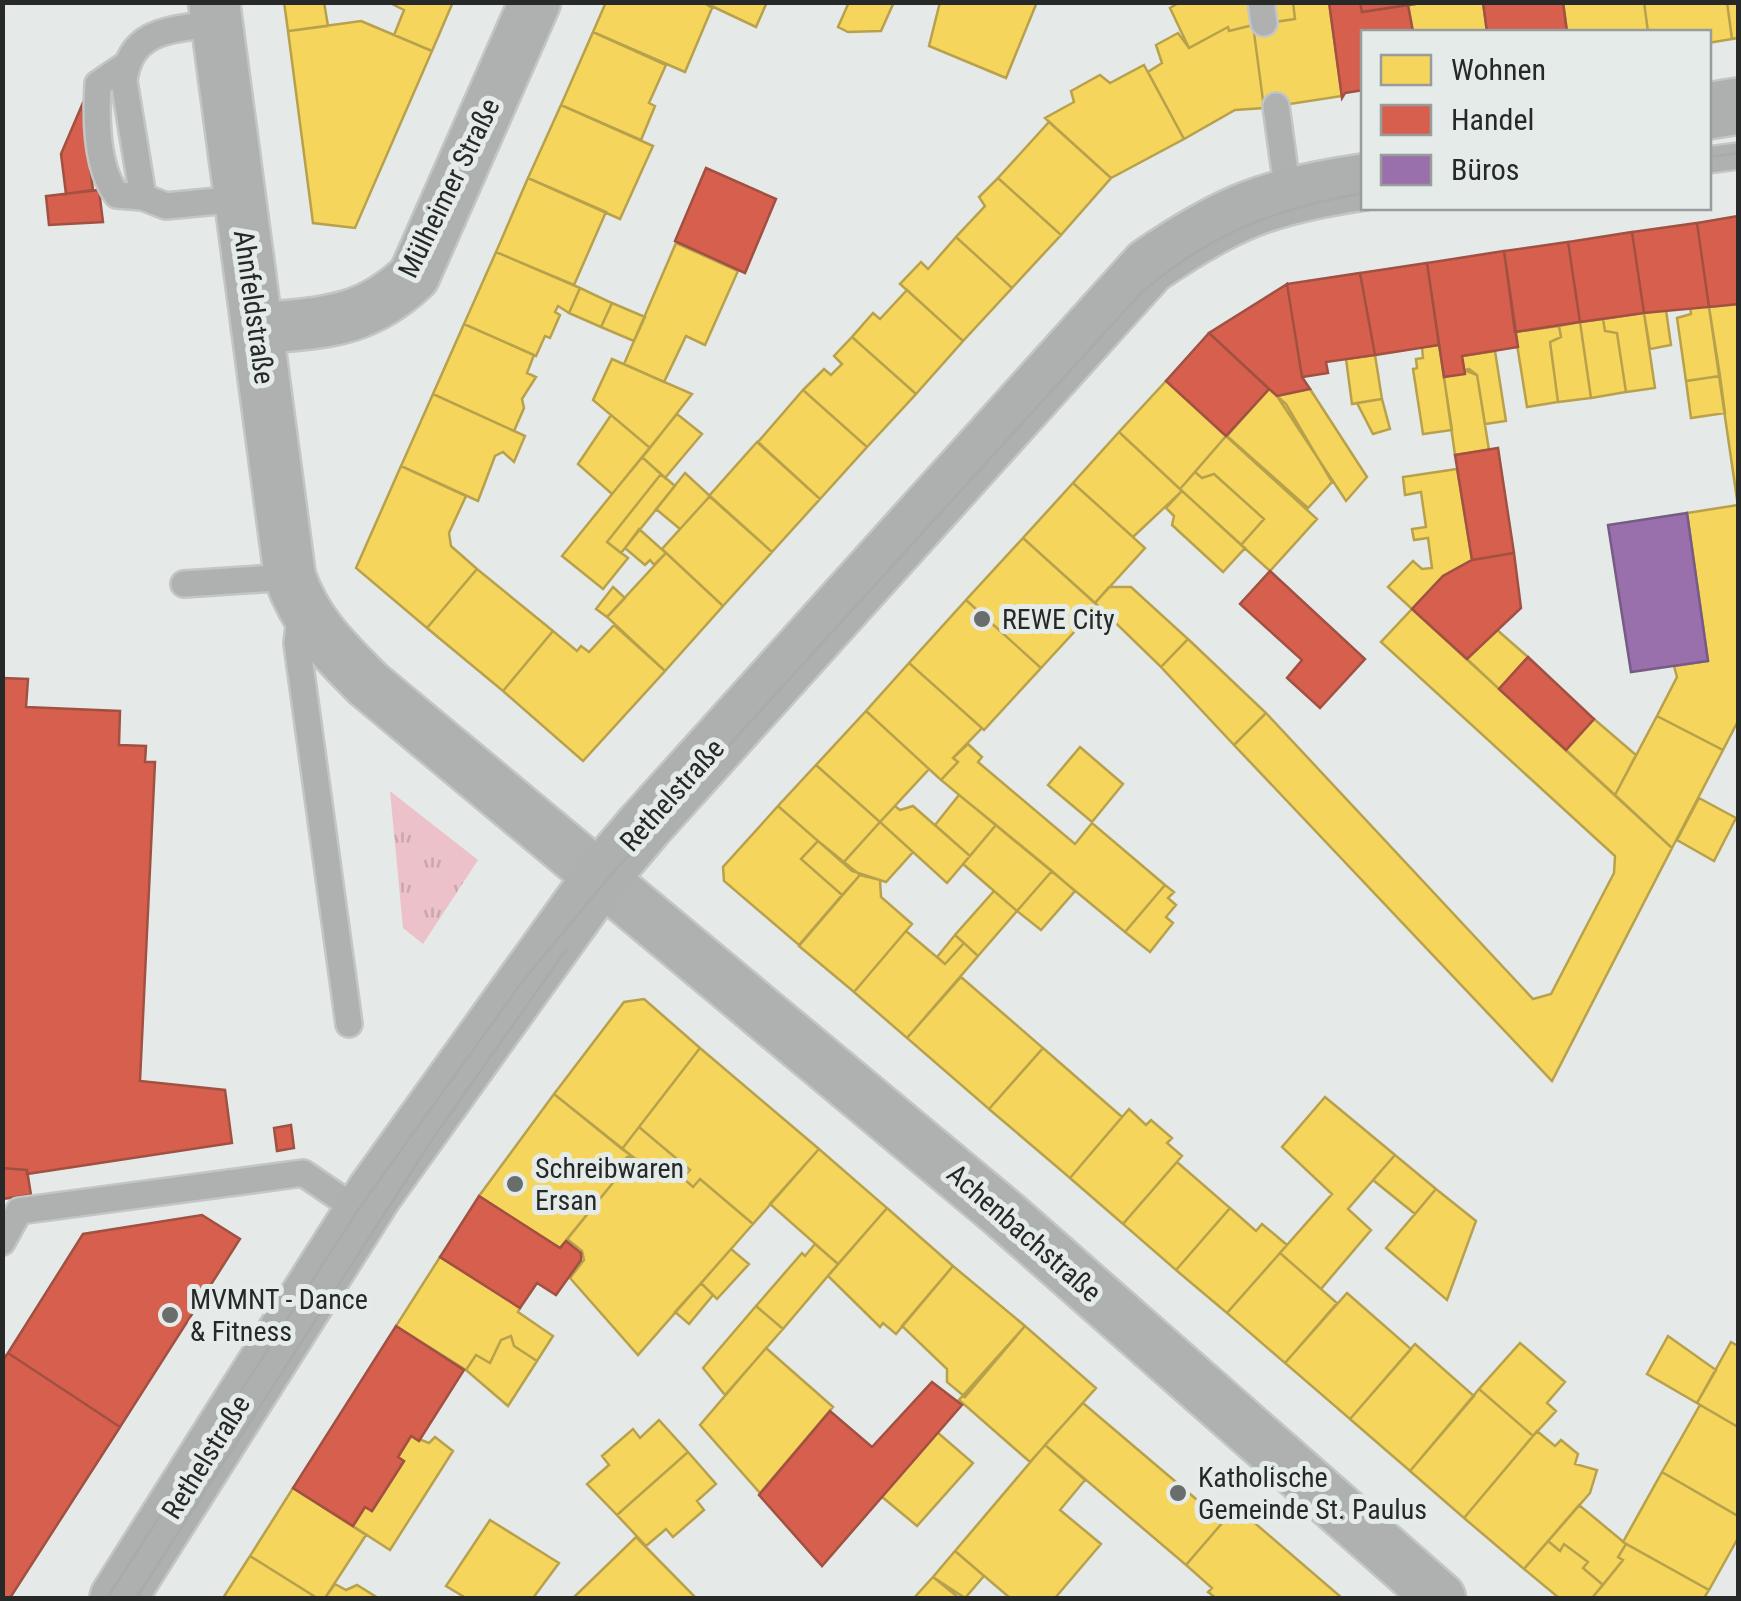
<svg xmlns="http://www.w3.org/2000/svg" width="1741" height="1601" font-family="'Roboto Condensed',sans-serif">
<defs>
<pattern id="grass-tufts" width="24" height="20" patternUnits="userSpaceOnUse" patternTransform="scale(2.5)"><rect width="24" height="20" fill="#ecc1c9"/><path d="M3 7l-1-3M5 7V3M7 7l1-3M15 17l-1-3M17 17v-4M19 17l1-3" fill="none" stroke="#caa6ad"/></pattern>
</defs>
<rect width="100%" height="100%" fill="#e5eae8"/>
<path fill="url(#grass-tufts)" d="M 390,791 L 478,860 L 423,944 L 403,928 Z"/>
<path fill="#f6d55c" stroke="#b8a14c" stroke-width="2.5" d="M 284,2 L 324,2 L 328,26 L 288,31 Z
M 388,2 L 453,2 L 432,51 L 394,35 L 404,10 Z
M 606,2 L 703,2 L 712,8 L 685,72 L 593,32 Z
M 703,2 L 767,2 L 756,27 Z
M 849,2 L 894,2 L 881,31 L 848,32 L 838,27 Z
M 1037,2 L 1006,78 L 929,46 L 940,2 Z
M 1180,2 L 1249,2 L 1253,25 L 1229,31 L 1228,27 L 1189,48 L 1170,8 Z
M 1273,2 L 1293,2 L 1295,19 L 1275,22 Z
M 1293,2 L 1329,2 L 1342,96 L 1264,108 L 1253,25 L 1295,19 Z
M 1428,2 L 1483,2 L 1487,32 L 1413,32 L 1408,5 Z
M 1563,2 L 1644,2 L 1648,32 L 1567,32 Z
M 1644,2 L 1727,2 L 1732,39 L 1708,43 L 1708,32 L 1648,32 Z
M 1727,2 L 1738,2 L 1738,38 L 1732,39 Z
M 361,21 L 432,51 L 355,228 L 313,223 L 288,31 Z
M 1253,25 L 1264,108 L 1235,110 L 1184,139 L 1148,72 L 1162,63 L 1156,45 L 1178,33 L 1189,48 L 1228,27 L 1229,31 Z
M 593,32 L 666,65 L 649,103 L 655,106 L 641,140 L 561,105 Z
M 1144,65 L 1184,139 L 1111,178 L 1045,118 L 1074,102 L 1071,91 L 1100,75 L 1110,83 Z
M 561,105 L 653,146 L 620,219 L 528,178 Z
M 1049,122 L 1111,178 L 1061,235 L 998,178 Z
M 528,178 L 606,212 L 574,285 L 496,252 Z
M 998,178 L 1061,235 L 1012,288 L 956,237 L 985,206 L 979,197 Z
M 956,237 L 1012,288 L 963,341 L 900,284 L 921,262 L 928,269 Z
M 676,243 L 738,271 L 705,345 L 686,336 L 664,382 L 624,364 Z
M 496,252 L 580,288 L 569,313 L 558,306 L 555,312 L 560,315 L 550,338 L 545,336 L 536,356 L 464,324 Z
M 580,288 L 612,303 L 601,327 L 569,313 Z
M 907,290 L 963,341 L 916,394 L 852,337 L 873,313 L 880,319 Z
M 612,303 L 645,317 L 634,341 L 601,327 Z
M 1738,304 L 1738,506 L 1709,307 Z
M 1690,306 L 1709,307 L 1720,376 L 1686,381 L 1677,318 L 1691,314 Z
M 1666,310 L 1671,345 L 1650,349 L 1644,313 Z
M 1644,313 L 1655,388 L 1626,392 L 1617,333 L 1605,331 L 1603,319 Z
M 1603,319 L 1605,331 L 1617,333 L 1626,392 L 1591,398 L 1580,322 Z
M 1580,322 L 1591,398 L 1558,402 L 1550,342 L 1561,337 L 1559,326 Z
M 464,324 L 534,355 L 527,373 L 536,377 L 522,399 L 524,408 L 514,431 L 433,394 Z
M 1559,326 L 1561,337 L 1550,342 L 1558,402 L 1527,407 L 1515,332 Z
M 852,337 L 916,394 L 867,447 L 803,390 L 824,369 L 831,375 L 842,364 L 834,356 Z
M 1439,345 L 1452,430 L 1423,434 L 1413,369 L 1417,368 L 1416,359 L 1423,358 L 1422,347 Z
M 1495,351 L 1506,421 L 1485,424 L 1477,375 L 1464,370 L 1462,356 Z
M 1375,355 L 1382,399 L 1352,404 L 1346,359 Z
M 612,359 L 692,394 L 650,448 L 593,400 Z
M 1469,369 L 1477,375 L 1489,450 L 1455,455 L 1444,377 Z
M 1720,376 L 1725,413 L 1691,418 L 1686,381 Z
M 1166,381 L 1226,436 L 1180,489 L 1119,432 Z
M 1269,389 L 1286,404 L 1332,482 L 1308,508 L 1227,436 Z
M 1310,389 L 1367,477 L 1346,501 L 1277,396 Z
M 803,390 L 867,447 L 820,499 L 758,442 Z
M 433,394 L 525,436 L 514,462 L 503,452 L 495,456 L 478,501 L 401,466 Z
M 1382,399 L 1390,429 L 1373,434 L 1357,403 Z
M 677,414 L 702,434 L 665,478 L 642,457 Z
M 611,415 L 650,448 L 612,494 L 578,464 Z
M 1119,432 L 1182,491 L 1133,537 L 1073,483 Z
M 1226,436 L 1317,519 L 1270,571 L 1241,545 L 1264,519 L 1214,474 L 1202,478 L 1195,472 Z
M 757,442 L 820,499 L 772,552 L 709,496 Z
M 642,457 L 661,474 L 607,542 L 628,558 L 603,589 L 562,556 Z
M 401,466 L 466,496 L 449,533 L 451,546 L 477,569 L 427,628 L 356,568 Z
M 1457,469 L 1472,560 L 1443,576 L 1412,609 L 1388,587 L 1413,561 L 1422,569 L 1432,568 L 1428,538 L 1414,540 L 1412,529 L 1426,527 L 1421,492 L 1405,495 L 1403,477 Z
M 1195,472 L 1202,478 L 1214,474 L 1264,519 L 1241,545 L 1180,489 Z
M 685,473 L 710,496 L 680,529 L 656,509 Z
M 661,474 L 675,486 L 621,553 L 607,542 Z
M 1073,483 L 1145,548 L 1095,603 L 1023,538 Z
M 1182,491 L 1245,548 L 1223,572 L 1172,525 L 1174,516 L 1166,508 Z
M 710,496 L 772,552 L 723,606 L 662,549 Z
M 1738,505 L 1738,721 L 1723,750 L 1657,716 L 1677,677 L 1674,666 L 1708,661 L 1687,513 Z
M 639,529 L 666,553 L 654,565 L 650,560 L 645,565 L 625,548 Z
M 1023,538 L 1098,606 L 1041,668 L 966,600 Z
M 666,553 L 723,606 L 665,671 L 607,617 Z
M 477,569 L 553,631 L 503,691 L 427,628 Z
M 613,587 L 625,598 L 607,617 L 596,609 Z
M 1109,587 L 1131,587 L 1188,639 L 1161,667 L 1095,603 Z
M 966,600 L 1041,668 L 984,730 L 909,663 Z
M 1412,609 L 1672,848 L 1552,1081 L 1234,745 L 1266,713 L 1533,999 L 1551,994 L 1614,873 L 1615,856 L 1381,642 Z
M 614,625 L 665,671 L 583,761 L 503,691 L 553,631 L 577,651 L 581,646 L 589,652 Z
M 1496,629 L 1528,657 L 1499,689 L 1467,659 Z
M 1188,639 L 1266,713 L 1234,745 L 1161,667 Z
M 909,663 L 982,728 L 953,758 L 958,762 L 941,780 L 866,711 Z
M 866,711 L 929,769 L 880,822 L 816,765 Z
M 1657,716 L 1723,750 L 1672,848 L 1615,795 Z
M 1594,719 L 1636,755 L 1615,795 L 1566,750 Z
M 968,744 L 982,757 L 978,762 L 1075,844 L 1092,823 L 1165,885 L 1125,932 L 941,780 L 958,762 L 953,758 Z
M 1080,747 L 1123,784 L 1092,822 L 1048,785 Z
M 816,765 L 880,822 L 843,863 L 778,806 Z
M 959,795 L 996,825 L 970,856 L 935,825 Z
M 1699,798 L 1736,818 L 1714,861 L 1677,840 Z
M 778,806 L 818,841 L 801,859 L 842,895 L 799,945 L 724,881 L 723,867 Z
M 895,806 L 900,810 L 913,806 L 970,856 L 947,883 L 880,822 Z
M 880,822 L 913,852 L 886,882 L 852,871 L 843,863 Z
M 996,825 L 1052,871 L 1017,911 L 963,864 Z
M 818,841 L 860,875 L 842,895 L 801,859 Z
M 1052,871 L 1075,891 L 1041,930 L 1017,911 Z
M 860,875 L 880,880 L 881,897 L 912,924 L 854,992 L 799,946 Z
M 1165,885 L 1174,892 L 1168,898 L 1176,905 L 1166,917 L 1173,923 L 1150,952 L 1125,932 Z
M 994,891 L 1017,911 L 978,956 L 955,935 Z
M 906,931 L 945,964 L 964,943 L 978,956 L 907,1038 L 854,992 Z
M 955,935 L 964,943 L 945,964 L 937,957 Z
M 961,977 L 1043,1048 L 989,1109 L 907,1038 Z
M 644,999 L 700,1048 L 622,1149 L 554,1094 L 624,1002 Z
M 700,1048 L 819,1149 L 753,1224 L 700,1179 L 693,1187 L 683,1178 L 690,1170 L 639,1127 Z
M 1043,1048 L 1122,1117 L 1070,1178 L 989,1109 Z
M 554,1094 L 633,1157 L 627,1157 L 613,1177 L 616,1179 L 560,1248 L 479,1196 Z
M 1325,1097 L 1395,1155 L 1348,1209 L 1371,1230 L 1321,1289 L 1280,1253 L 1332,1194 L 1282,1147 Z
M 1129,1109 L 1146,1125 L 1151,1120 L 1172,1138 L 1167,1143 L 1182,1156 L 1123,1224 L 1070,1178 Z
M 639,1127 L 690,1170 L 683,1178 L 693,1187 L 700,1179 L 753,1224 L 638,1355 L 570,1278 L 584,1260 L 582,1251 L 567,1239 L 616,1179 L 613,1177 L 627,1157 L 633,1157 L 622,1149 Z
M 819,1149 L 887,1208 L 838,1264 L 770,1204 Z
M 1395,1155 L 1436,1189 L 1415,1214 L 1373,1180 Z
M 1177,1162 L 1230,1208 L 1176,1270 L 1123,1224 Z
M 1436,1189 L 1476,1221 L 1447,1300 L 1386,1248 Z
M 887,1208 L 953,1266 L 896,1334 L 883,1323 L 880,1327 L 828,1276 Z
M 1230,1208 L 1256,1231 L 1262,1224 L 1287,1245 L 1227,1313 L 1176,1270 Z
M 815,1244 L 838,1264 L 783,1329 L 756,1306 L 802,1253 L 805,1256 Z
M 731,1249 L 749,1264 L 717,1299 L 701,1283 Z
M 1280,1253 L 1337,1303 L 1285,1363 L 1227,1313 Z
M 440,1257 L 520,1308 L 518,1312 L 553,1336 L 537,1361 L 514,1346 L 511,1336 L 501,1340 L 490,1363 L 476,1355 L 466,1370 L 396,1326 Z
M 953,1266 L 1025,1326 L 965,1397 L 947,1382 L 947,1369 L 902,1326 Z
M 701,1283 L 713,1295 L 689,1324 L 675,1312 Z
M 1347,1293 L 1411,1349 L 1350,1419 L 1285,1363 Z
M 756,1306 L 783,1329 L 725,1395 L 703,1368 Z
M 1025,1326 L 1096,1388 L 1030,1462 L 959,1400 Z
M 511,1336 L 514,1346 L 537,1361 L 508,1406 L 466,1370 L 476,1355 L 490,1363 L 501,1340 Z
M 1668,1336 L 1716,1370 L 1697,1403 L 1647,1374 Z
M 1731,1342 L 1738,1346 L 1738,1427 L 1697,1403 Z
M 1520,1343 L 1565,1382 L 1547,1403 L 1556,1411 L 1533,1436 L 1479,1389 Z
M 1415,1344 L 1474,1396 L 1410,1471 L 1350,1419 Z
M 766,1348 L 833,1407 L 760,1493 L 700,1425 Z
M 1479,1389 L 1533,1436 L 1464,1518 L 1410,1471 Z
M 1083,1403 L 1223,1522 L 1186,1565 L 1045,1445 Z
M 1700,1405 L 1738,1427 L 1738,1516 L 1662,1472 Z
M 659,1420 L 688,1452 L 617,1515 L 587,1484 L 609,1465 L 602,1456 L 633,1429 L 640,1438 Z
M 1537,1431 L 1555,1446 L 1561,1440 L 1578,1454 L 1575,1464 L 1597,1470 L 1590,1493 L 1524,1569 L 1464,1518 Z
M 937,1432 L 973,1463 L 917,1526 L 881,1496 Z
M 411,1436 L 429,1443 L 435,1437 L 453,1451 L 390,1550 L 353,1526 L 365,1507 L 372,1511 L 404,1461 L 398,1457 Z
M 1045,1445 L 1085,1480 L 1060,1510 L 1101,1544 L 1055,1598 L 1010,1598 L 955,1551 Z
M 688,1452 L 716,1484 L 697,1501 L 704,1510 L 673,1537 L 666,1529 L 646,1546 L 617,1515 Z
M 1662,1472 L 1738,1516 L 1738,1538 L 1709,1590 L 1623,1542 Z
M 293,1488 L 366,1535 L 325,1598 L 317,1598 L 250,1556 Z
M 1579,1505 L 1626,1544 L 1618,1557 L 1623,1560 L 1603,1585 L 1583,1568 L 1588,1562 L 1564,1544 L 1560,1551 L 1548,1541 Z
M 1236,1507 L 1342,1598 L 1216,1598 L 1208,1592 L 1212,1588 L 1186,1565 Z
M 490,1520 L 559,1563 L 533,1598 L 466,1598 L 446,1586 Z
M 636,1537 L 696,1598 L 573,1598 Z
M 1548,1541 L 1560,1551 L 1564,1544 L 1588,1562 L 1583,1568 L 1603,1585 L 1592,1598 L 1559,1598 L 1524,1569 Z
M 1626,1544 L 1709,1590 L 1704,1598 L 1592,1598 L 1623,1560 L 1618,1557 Z
M 955,1551 L 984,1576 L 965,1598 L 933,1577 Z
M 250,1556 L 317,1598 L 223,1598 Z
M 933,1577 L 959,1598 L 914,1598 Z
M 335,1584 L 346,1590 L 357,1585 L 378,1598 L 325,1598 Z"/>
<path fill="#d6604d" stroke="#a15042" stroke-width="2.5" d="M 1329,2 L 1360,2 L 1362,12 L 1408,5 L 1413,32 L 1364,32 L 1364,90 L 1345,93 L 1342,98 Z
M 1360,2 L 1428,2 L 1362,12 Z
M 1483,2 L 1563,2 L 1567,32 L 1487,32 Z
M 82,105 L 93,190 L 66,194 L 61,154 Z
M 706,168 L 776,199 L 745,273 L 675,241 Z
M 99,190 L 103,222 L 49,225 L 46,196 Z
M 1738,216 L 1738,304 L 1709,307 L 1697,223 Z
M 1697,223 L 1709,307 L 1644,313 L 1632,232 Z
M 1632,232 L 1644,313 L 1580,322 L 1568,242 Z
M 1568,242 L 1580,322 L 1515,332 L 1504,251 Z
M 1504,251 L 1518,347 L 1462,356 L 1465,374 L 1444,377 L 1427,263 Z
M 1427,263 L 1439,345 L 1375,355 L 1360,273 Z
M 1360,273 L 1375,355 L 1326,362 L 1328,373 L 1302,377 L 1287,284 Z
M 1287,284 L 1302,377 L 1310,389 L 1277,396 L 1209,333 Z
M 1209,333 L 1269,389 L 1226,436 L 1166,381 Z
M 1498,448 L 1514,553 L 1472,560 L 1455,455 Z
M 1514,553 L 1521,608 L 1467,659 L 1412,609 L 1443,576 L 1472,560 Z
M 1270,571 L 1365,659 L 1320,708 L 1287,678 L 1302,660 L 1240,604 Z
M 1528,657 L 1594,719 L 1566,750 L 1499,689 Z
M 2,678 L 28,679 L 26,707 L 120,711 L 119,745 L 146,746 L 145,762 L 155,762 L 140,1081 L 225,1090 L 232,1143 L 27,1174 L 27,1170 L 2,1168 Z
M 291,1125 L 294,1148 L 277,1151 L 274,1128 Z
M 2,1168 L 27,1170 L 31,1195 L 2,1199 Z
M 479,1196 L 560,1248 L 566,1241 L 581,1253 L 581,1260 L 556,1295 L 537,1283 L 520,1308 L 440,1257 Z
M 202,1215 L 240,1239 L 120,1427 L 8,1353 L 83,1234 Z
M 396,1326 L 464,1370 L 419,1441 L 411,1436 L 398,1457 L 404,1461 L 372,1511 L 365,1507 L 353,1526 L 293,1488 Z
M 8,1353 L 120,1427 L 10,1598 L 2,1598 L 2,1361 Z
M 932,1382 L 962,1405 L 822,1566 L 759,1495 L 830,1411 L 872,1447 Z"/>
<path fill="#9970ab" stroke="#765b84" stroke-width="2.5" d="M 1687,513 L 1708,661 L 1631,672 L 1608,525 Z"/>
<g fill="none" stroke-linecap="round" stroke-linejoin="round">
<g stroke="#c3c6c5" stroke-width="30">
<path id="lane" d="M 1261,2 L 1264,23
M 217,23 C 173,30 130,28 124,81 L 143,197 L 166,206 L 239,199
M 126,65 L 98,84 C 96,117 96,168 117,195 L 143,197
M 1276,106 L 1288,194
M 1708,160 L 1738,156
M 184,584 L 290,577
M 301,610 L 297,643 L 349,1024
M 2,1242 L 19,1211 L 303,1173 L 362,1213"/>
</g>
<g stroke="#c3c6c5" stroke-width="55">
<path id="street" d="M 214,2 L 290,577 C 306,623 334,650 368,684 L 1005,1215 L 1440,1598
M 257,329 C 322,322 364,324 414,276 L 535,2"/>
</g>
<g stroke="#c3c6c5" stroke-width="60">
<path id="secondary" d="M 1708,111 L 1738,106
M 118,1598 L 375,1192 L 601,877 L 645,825 L 1149,266 C 1228,212 1268,196 1364,182"/>
</g>
<use href="#lane" stroke="#afb1b1" stroke-width="25"/>
<use href="#street" stroke="#afb1b1" stroke-width="50"/>
<use href="#secondary" stroke="#aeb0b0" stroke-width="55"/>
<path stroke="#a9abaa" stroke-width="2.5" d="M 1708,157 L 1738,153
M 107,1598 L 358,1210 L 522,982 L 610,876 L 1139,295 C 1207,235 1275,208 1364,193
M 136,1598 L 436,1134 L 566,950"/>
</g>
<g fill="#696d6b" stroke="#e4ebe8" stroke-width="4">
<circle cx="982" cy="619" r="10"/>
<circle cx="515" cy="1184" r="10"/>
<circle cx="170" cy="1315" r="10"/>
<circle cx="1178" cy="1493" r="10"/>
</g>
<g text-anchor="middle" dominant-baseline="central" stroke-width="10" stroke-linejoin="round" paint-order="stroke">
<g font-size="28" fill="#262928" stroke="#e4ebe8">
<text transform="translate(449 188) rotate(-64)">Mülheimer Straße</text>
<text transform="translate(254 307) rotate(82)">Ahnfeldstraße</text>
<text transform="translate(672 795) rotate(-48)">Rethelstraße</text>
<text transform="translate(1024 1233) rotate(41)">Achenbachstraße</text>
<text transform="translate(206 1457) rotate(-58)">Rethelstraße</text>
</g>
<g font-size="28" fill="#262928" stroke="#e4ebe8" text-anchor="start">
<text x="1002" y="619">REWE City</text>
<text x="535" y="1168">Schreibwaren<tspan x="535" dy="32">Ersan</tspan></text>
<text x="190" y="1299">MVMNT - Dance<tspan x="190" dy="32">&amp; Fitness</tspan></text>
<text x="1198" y="1477">Katholische<tspan x="1198" dy="32">Gemeinde St. Paulus</tspan></text>
</g>
</g>
<rect width="1741" height="1601" fill="none" stroke="#262928" stroke-width="10"/>
<rect x="1361" y="30" width="350" height="180" fill="#e4ebe8" stroke="#989d9b" stroke-width="2.5"/>
<rect x="1381" y="55" width="50" height="30" fill="#f6d55c" stroke="#989d9b" stroke-width="2.5"/>
<text x="1451" y="80" font-size="30" fill="#262928">Wohnen</text>
<rect x="1381" y="105" width="50" height="30" fill="#d6604d" stroke="#989d9b" stroke-width="2.5"/>
<text x="1451" y="130" font-size="30" fill="#262928">Handel</text>
<rect x="1381" y="155" width="50" height="30" fill="#9970ab" stroke="#989d9b" stroke-width="2.5"/>
<text x="1451" y="180" font-size="30" fill="#262928">Büros</text>
</svg>
